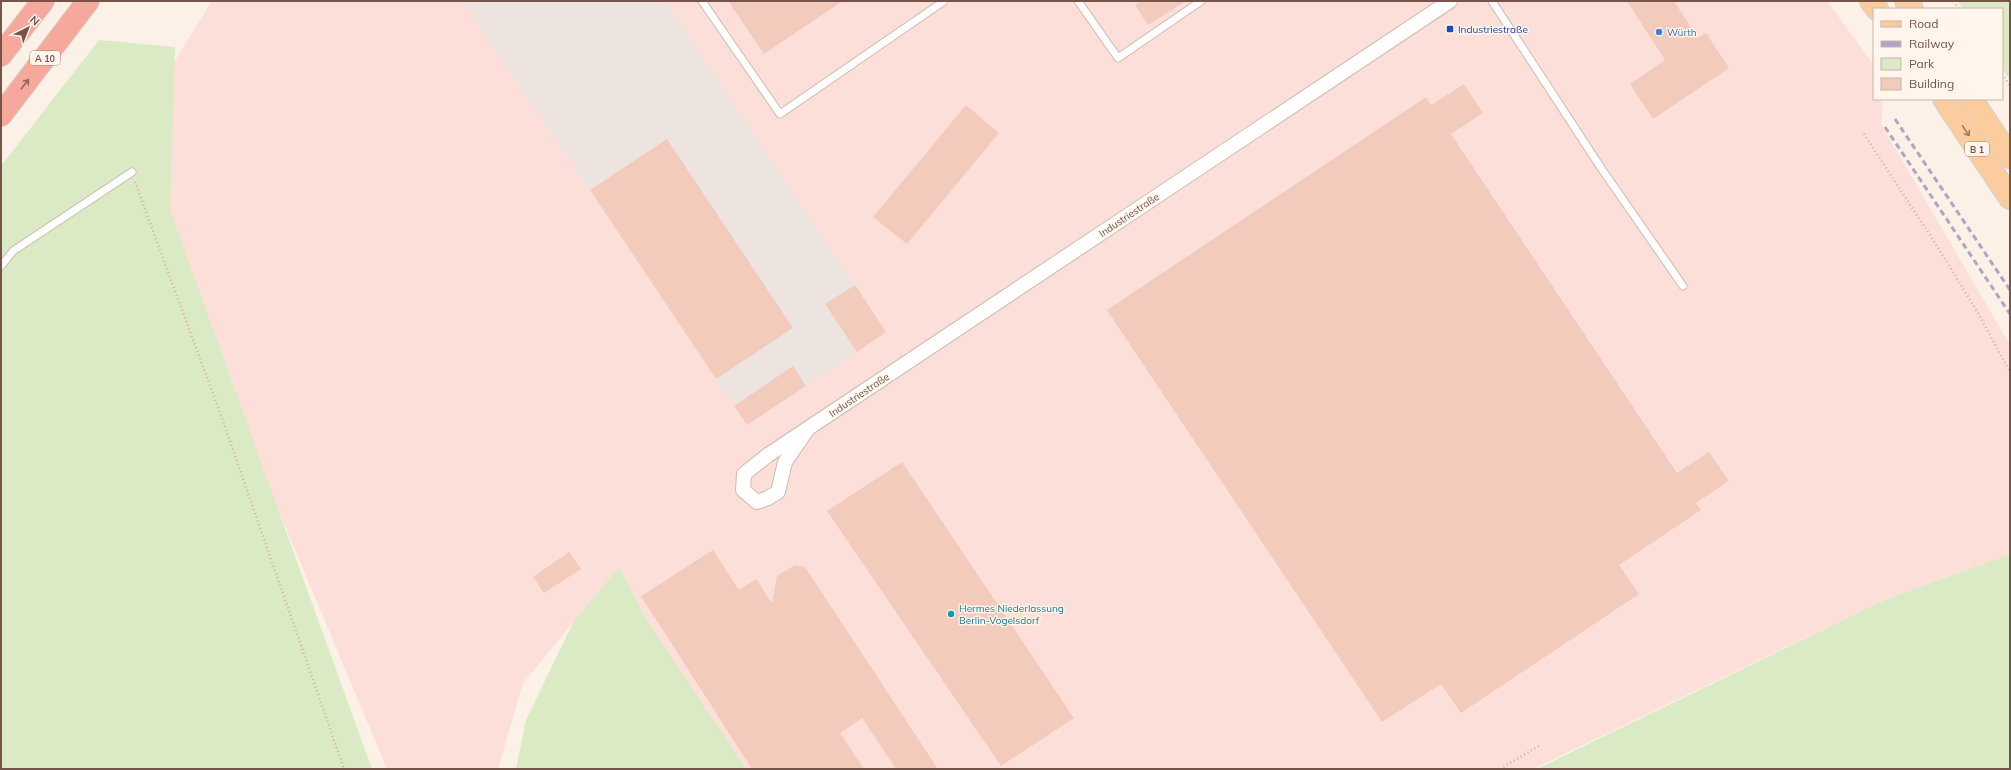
<svg xmlns="http://www.w3.org/2000/svg" width="2011" height="770" font-family="Mulish,sans-serif">
<rect width="100%" height="100%" fill="#fcf1e6"/>
<path fill="#fddfd9" d="M 212,1 L 1827,1 L 1874,65 L 1874,99 L 1883,99 L 1881,124 L 2010,345 L 2010,554 L 1882,601 L 1533,769 L 746,769 L 648,622 L 619,567 L 523,683 L 498,769 L 387,769 L 163,235 L 156,91 Z"/>
<path fill="#ede4e0" d="M 463,1 L 665,1 L 886,332 L 747,425 Z"/>
<path fill="#d9eac4" d="M 1958,1 L 2010,1 L 2010,80 L 2002,68 L 2002,9 L 1963,9 Z
M 99,40 L 175,47 L 170,210 L 372,769 L 1,769 L 1,166 Z
M 2010,554 L 2010,769 L 1537,769 L 1882,601 Z
M 619,567 L 648,622 L 746,769 L 516,769 L 526,720 L 574,621 Z"/>
<path fill="#f2cbbd" d="M 728,1 L 843,1 L 764,54 Z
M 1142,1 L 1186,1 L 1148,25 L 1135,5 Z
M 1627,1 L 1674,1 L 1698,38 L 1706,33 L 1729,68 L 1653,119 L 1630,84 L 1665,60 Z
M 1464,84 L 1483,113 L 1451,134 L 1677,473 L 1709,452 L 1729,481 L 1696,503 L 1701,510 L 1619,565 L 1639,594 L 1461,713 L 1441,684 L 1382,722 L 1107,310 L 1426,97 L 1431,105 Z
M 966,105 L 999,133 L 907,244 L 873,217 Z
M 667,139 L 793,328 L 716,379 L 590,190 Z
M 855,285 L 886,332 L 857,352 L 825,304 Z
M 793,366 L 806,386 L 747,425 L 734,406 Z
M 902,462 L 1074,718 L 1001,766 L 827,511 Z
M 713,550 L 739,590 L 756,579 L 772,603 L 777,576 L 795,565 L 805,567 L 938,769 L 896,769 L 862,718 L 840,733 L 864,769 L 752,769 L 641,596 Z
M 569,552 L 581,569 L 544,593 L 533,577 Z"/>
<g fill="none" stroke-linecap="round" stroke-linejoin="round">
<g stroke="#d0b9ae" stroke-width="9">
<path id="service" d="M 702,1 L 780,114 L 944,1
M 1078,1 L 1118,58 L 1201,1
M 1492,1 L 1601,168 L 1683,286
M 1,266 L 13,251 L 132,172"/>
</g>
<g stroke="#d0b9ae" stroke-width="16">
<path id="minor" d="M 807,430 L 785,462 L 778,492 L 768,498 L 757,502 L 743,490 L 744,474 L 768,455 L 1450,1"/>
</g>
<g stroke="#d9cfcc" stroke-width="24">
<path id="primary" d="M 1871,1 L 1877,9
M 1906,1 L 1912,9
M 1944,99 L 2010,198
M 1971,99 L 2010,157"/>
</g>
<g stroke="#d9cfcc" stroke-width="24">
<path id="motorway" d="M 1,55 L 43,1
M 1,115 L 88,1"/>
</g>
<path stroke="#d7aea0" stroke-width="2.5" stroke-dasharray="1 3" stroke-linecap="butt" d="M 1954,1 L 1959,9
M 2002,74 L 2010,86
M 1864,134 L 1937,246 L 1978,313 L 2010,372
M 135,182 L 223,421 L 344,769
M 1500,769 L 1539,746"/>
<use href="#service" stroke="#fff" stroke-width="7"/>
<use href="#minor" stroke="#fff" stroke-width="14"/>
<use href="#primary" stroke="#fbcc9e" stroke-width="22"/>
<use href="#motorway" stroke="#f7a89c" stroke-width="22"/>
<path stroke="#b2a4c7" stroke-width="3" stroke-dasharray="6 4" stroke-linecap="butt" d="M 1895,119 L 2010,290
M 1885,127 L 2010,314"/>
</g>
<defs><path id="oneway-shaft" d="M-6 0H5M1.5-3L5.5 0L1.5 3" fill="none" stroke-width="1.6" stroke-linecap="round" stroke-linejoin="round"/></defs>
<use stroke="#90655a" href="#oneway-shaft" transform="translate(25 84) rotate(-52)"/>
<use stroke="#9e7863" href="#oneway-shaft" transform="translate(1966 131) rotate(56)"/>
<rect fill="#1a4fb4" stroke="#fff5ec" stroke-width="1.5" x="1446" y="25" width="8" height="8" rx="2"/>
<circle fill="#3f7fe0" stroke="#fff5ec" stroke-width="1.5" cx="1659" cy="32" r="4"/>
<circle fill="#0f9aa8" stroke="#fff5ec" stroke-width="1.5" cx="951" cy="614" r="4"/>
<g text-anchor="middle" dominant-baseline="central" stroke-width="3" stroke-linejoin="round" paint-order="stroke">
<g fill="#fff5ec" stroke="#9f847b" stroke-width="1">
<rect x="30" y="51" width="30" height="14" rx="3"/>
<rect x="1965" y="142" width="24" height="14" rx="3"/>
</g>
<g font-size="9" font-weight="bold" fill="#76544a">
<text x="45" y="58">A 10</text>
<text x="1977" y="149">B 1</text>
</g>
<g font-size="10" fill="#164399" stroke="#fff5ec" text-anchor="start">
<text x="1458" y="29">Industriestraße</text>
</g>
<g font-size="10" fill="#366cbe" stroke="#fff5ec" text-anchor="start">
<text x="1667" y="32">Würth</text>
</g>
<g font-size="10" fill="#76544a" stroke="#fff5ec">
<text transform="translate(1129 215) rotate(-34)">Industriestraße</text>
<text transform="translate(859 395) rotate(-34)">Industriestraße</text>
</g>
<g font-size="10" fill="#0d838f" stroke="#fff5ec" text-anchor="start">
<text x="959" y="608">Hermes Niederlassung<tspan x="959" dy="12">Berlin-Vogelsdorf</tspan></text>
</g>
</g>
<rect width="2011" height="770" fill="none" stroke="#76544a" stroke-width="4"/>
<rect x="1873" y="8" width="130" height="92" fill="#fff5ec" stroke="#c8b5ab"/>
<rect x="1881" y="21" width="20" height="6" fill="#fbcc9e" stroke="#c8b5ab"/>
<text x="1909" y="28" font-size="12" fill="#76544a">Road</text>
<rect x="1881" y="41" width="20" height="6" fill="#b2a4c7" stroke="#c8b5ab"/>
<text x="1909" y="48" font-size="12" fill="#76544a">Railway</text>
<rect x="1881" y="58" width="20" height="12" fill="#d9eac4" stroke="#c8b5ab"/>
<text x="1909" y="68" font-size="12" fill="#76544a">Park</text>
<rect x="1881" y="78" width="20" height="12" fill="#f2cbbd" stroke="#c8b5ab"/>
<text x="1909" y="88" font-size="12" fill="#76544a">Building</text>
<g transform="translate(28 28) rotate(42)" stroke="#fff5ec" stroke-width="3" paint-order="stroke">
<path d="M0-3L7 15L0 10L-7 15Z" fill="#76544a"/>
<text y="-6" font-size="11" font-weight="bold" text-anchor="middle" fill="#76544a">N</text>
</g>
</svg>
